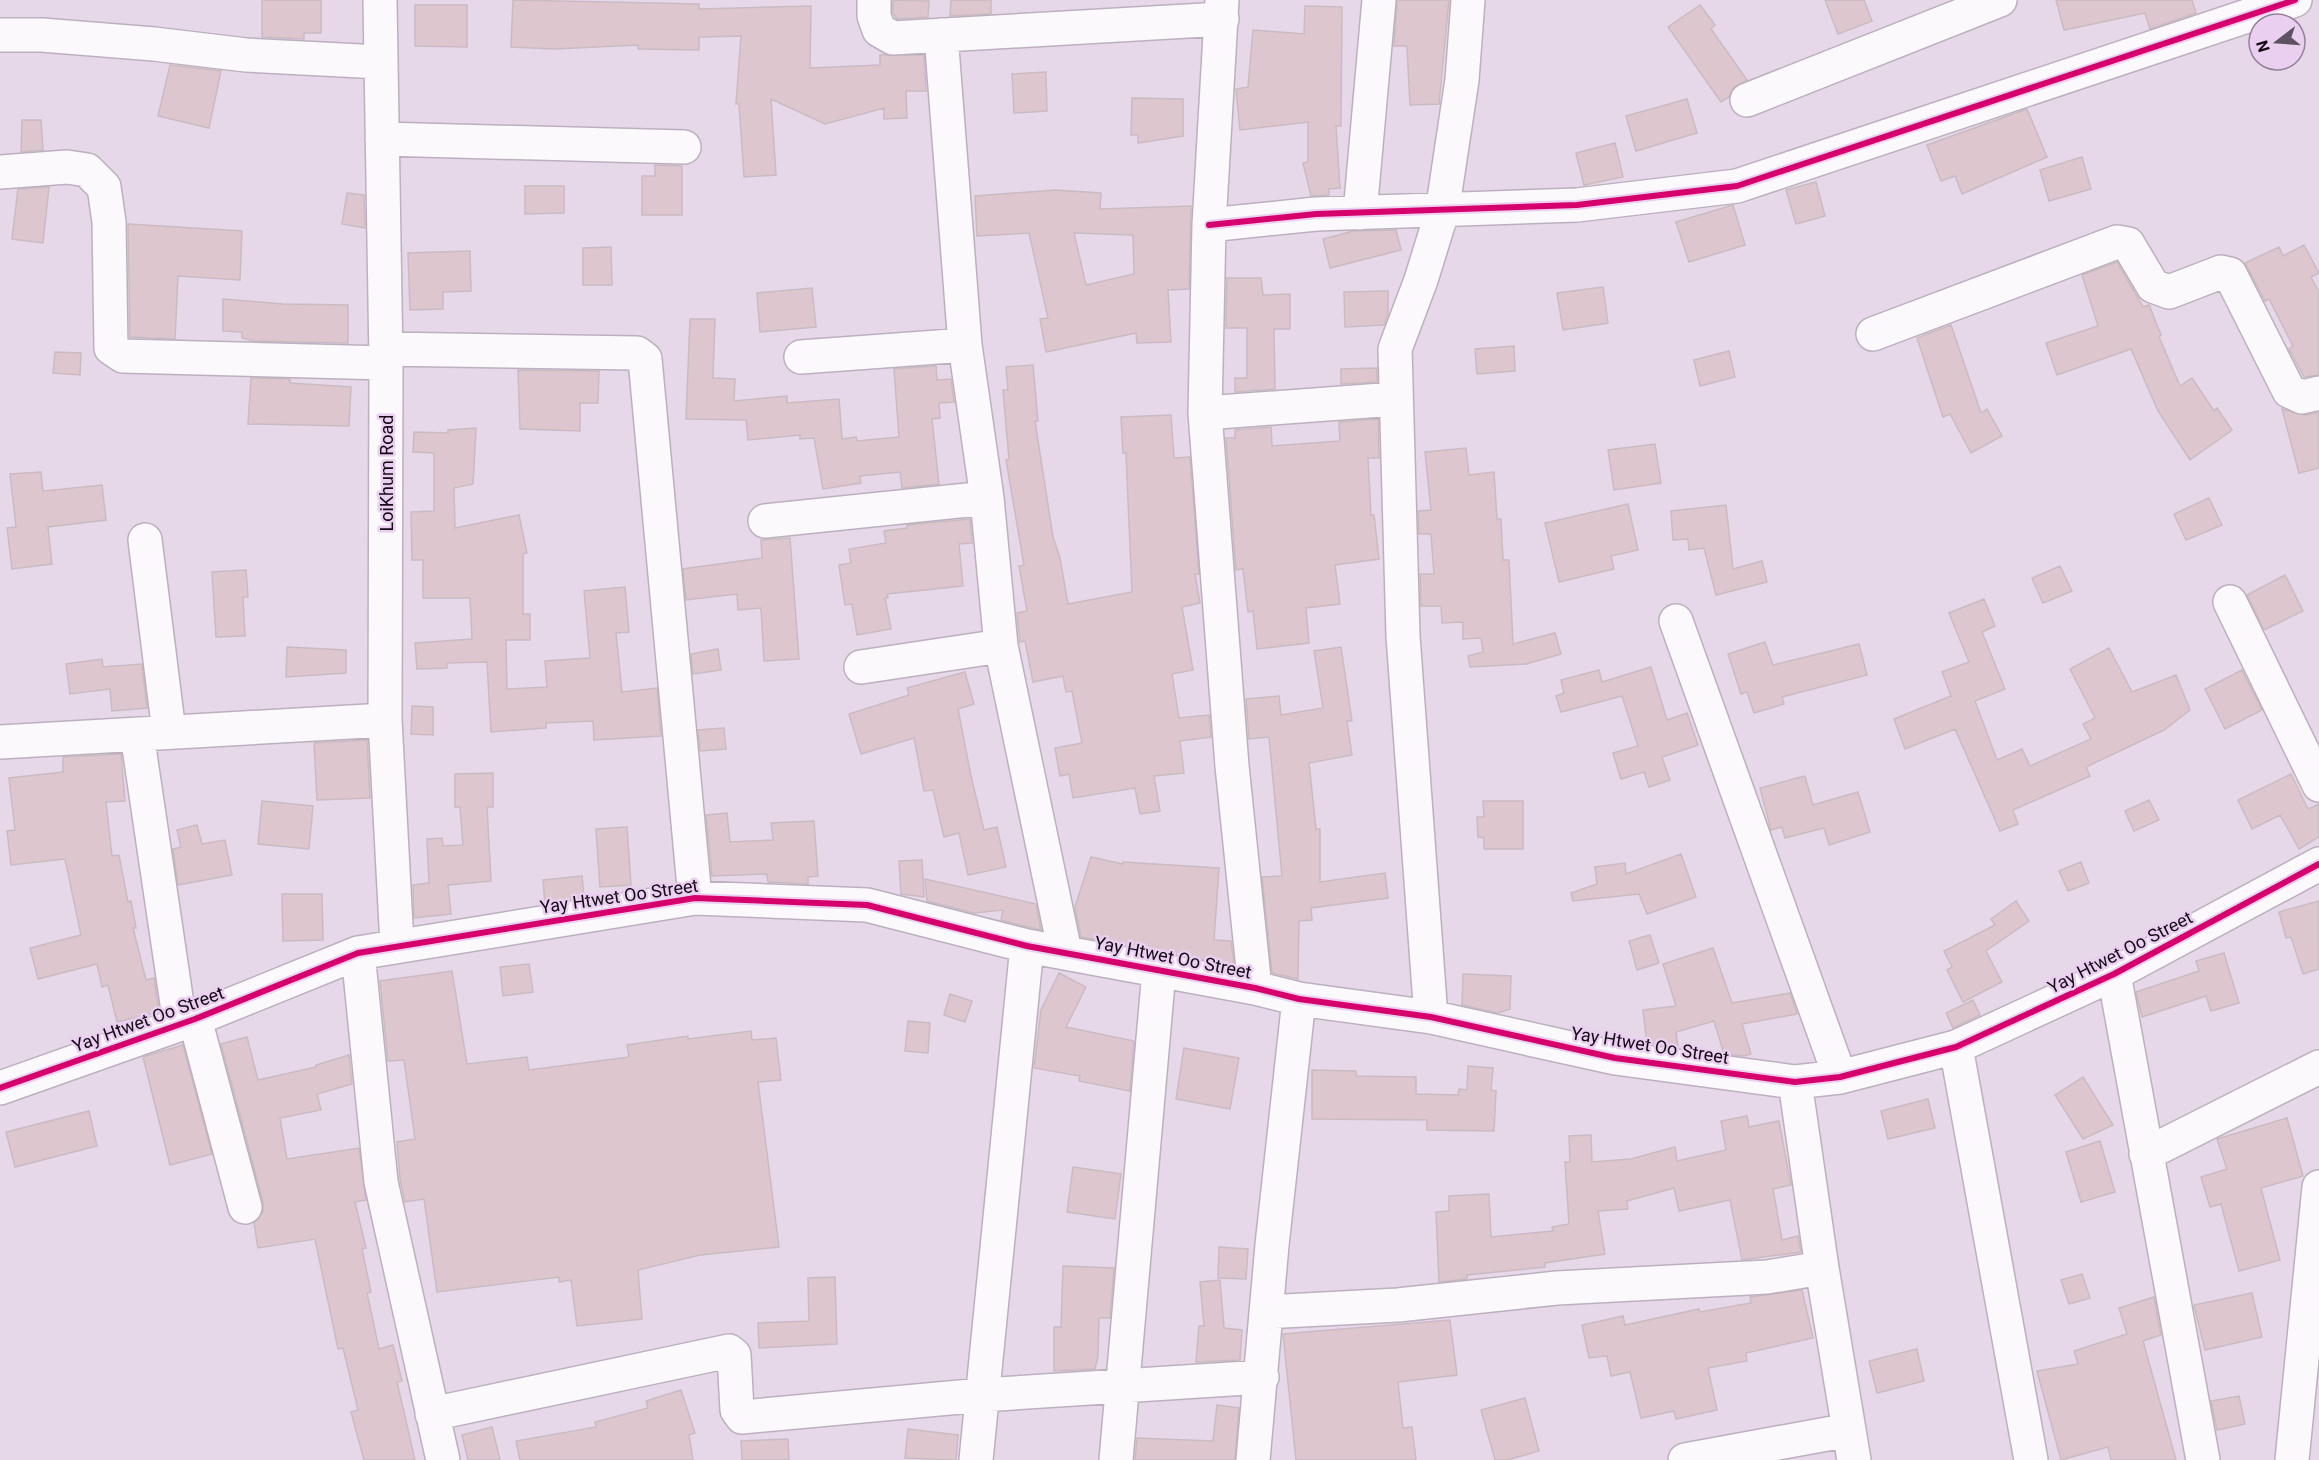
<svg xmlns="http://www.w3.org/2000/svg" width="2319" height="1460" font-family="Roboto,sans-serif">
<rect width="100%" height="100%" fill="#e6d7e9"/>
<path fill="#ddc6ce" stroke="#cabbc3" stroke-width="1.5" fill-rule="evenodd" d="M 262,0 L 321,0 L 321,33 L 304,33 L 304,39 L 262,37 Z
M 513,0 L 699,4 L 699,9 L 811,6 L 810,68 L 880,65 L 880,55 L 924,55 L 926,91 L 906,91 L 907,118 L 884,119 L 884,108 L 825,124 L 771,99 L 776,175 L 744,177 L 739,104 L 736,104 L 741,36 L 699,37 L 699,50 L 638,49 L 638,45 L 554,49 L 511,47 Z
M 893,0 L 929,1 L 928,17 L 897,19 L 893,13 Z
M 951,0 L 991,0 L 991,14 L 950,16 Z
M 1397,0 L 1449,0 L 1439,104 L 1410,105 L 1407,46 L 1394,46 Z
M 1825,0 L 1864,0 L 1872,21 L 1838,34 Z
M 2056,0 L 2192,0 L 2196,13 L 2150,29 L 2145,13 L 2064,30 Z
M 415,5 L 467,5 L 467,47 L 415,46 Z
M 1700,5 L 1715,25 L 1711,29 L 1747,80 L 1733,88 L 1729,97 L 1721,102 L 1668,27 Z
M 1305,6 L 1342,7 L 1341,126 L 1336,126 L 1340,188 L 1329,189 L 1329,195 L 1311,196 L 1303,163 L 1308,162 L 1308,122 L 1240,130 L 1236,89 L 1248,87 L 1253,30 L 1304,34 Z
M 170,65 L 221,71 L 209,128 L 158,116 Z
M 1046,72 L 1047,111 L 1014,113 L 1012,74 Z
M 1132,98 L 1183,99 L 1183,136 L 1138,143 L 1138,135 L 1131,135 Z
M 1687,99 L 1697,133 L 1636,151 L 1626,116 Z
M 2027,109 L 2047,157 L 1962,194 L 1955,176 L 1941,181 L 1927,145 Z
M 22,120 L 41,120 L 43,150 L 21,152 Z
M 1615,143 L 1623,177 L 1584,185 L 1576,153 Z
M 2082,157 L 2091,189 L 2049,201 L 2040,170 Z
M 655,165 L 682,166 L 682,215 L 642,215 L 642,176 L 655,176 Z
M 1816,182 L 1825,216 L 1796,224 L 1786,190 Z
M 525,186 L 564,186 L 564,213 L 525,214 Z
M 49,187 L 43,243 L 12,239 L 18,189 Z
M 1055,190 L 1101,193 L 1100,209 L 1191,206 L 1189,289 L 1168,290 L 1171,342 L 1137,343 L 1136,333 L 1046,352 L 1040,319 L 1048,318 L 1029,233 L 977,236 L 975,196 ZM 1074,233 L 1133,235 L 1134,274 L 1086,285 Z
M 347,193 L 364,195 L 365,228 L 342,224 Z
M 1733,205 L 1745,245 L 1689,262 L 1676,222 Z
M 128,224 L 242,231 L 240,280 L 178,276 L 175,339 L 130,337 Z
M 1396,230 L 1401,250 L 1330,268 L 1323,239 L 1353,231 Z
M 2304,245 L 2319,273 L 2311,277 L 2319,292 L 2319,375 L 2304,377 L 2289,349 L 2293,346 L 2269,299 L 2265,301 L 2245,263 L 2279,247 L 2283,256 Z
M 611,247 L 612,285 L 583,285 L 583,248 Z
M 470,251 L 471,291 L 443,292 L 443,309 L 410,310 L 408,253 Z
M 2117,262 L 2143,307 L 2149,305 L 2161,335 L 2159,337 L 2180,386 L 2192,378 L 2214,411 L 2217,408 L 2232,430 L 2190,460 L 2158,411 L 2131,349 L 2057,375 L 2046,343 L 2098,326 L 2082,275 Z
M 1227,278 L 1261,278 L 1263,295 L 1290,294 L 1290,329 L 1274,329 L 1275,389 L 1235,392 L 1235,378 L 1247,378 L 1247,328 L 1226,328 Z
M 1603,287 L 1608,323 L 1563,330 L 1557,293 Z
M 812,288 L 816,327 L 760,332 L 757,293 Z
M 1388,291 L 1388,313 L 1384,325 L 1345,327 L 1344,292 Z
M 223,299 L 283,304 L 348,305 L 348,343 L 254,341 L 242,338 L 242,332 L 223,331 Z
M 690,319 L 715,319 L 713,378 L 735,379 L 734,401 L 787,396 L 787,403 L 839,399 L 842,439 L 856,437 L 857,441 L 899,437 L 894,369 L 936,366 L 937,380 L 951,379 L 954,402 L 939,403 L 940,418 L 932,419 L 939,484 L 902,488 L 900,472 L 860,476 L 861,483 L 823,489 L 814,438 L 800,439 L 800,435 L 748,440 L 746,420 L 686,419 Z
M 1951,325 L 1981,413 L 1987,409 L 2002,436 L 1971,453 L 1950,414 L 1943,417 L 1917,338 Z
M 1514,346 L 1515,371 L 1477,374 L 1475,349 Z
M 1729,351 L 1735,377 L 1700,386 L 1694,360 Z
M 55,352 L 81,353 L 80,375 L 53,373 Z
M 1033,365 L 1038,421 L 1035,421 L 1053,537 L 1060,558 L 1068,604 L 1132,592 L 1126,453 L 1123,453 L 1121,417 L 1171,415 L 1174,458 L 1190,457 L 1199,574 L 1195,574 L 1200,603 L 1182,607 L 1193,670 L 1172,674 L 1179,718 L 1209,715 L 1211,737 L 1180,741 L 1184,773 L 1154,776 L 1160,811 L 1140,814 L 1135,788 L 1073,798 L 1069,774 L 1060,776 L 1055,748 L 1082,743 L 1072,691 L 1066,692 L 1063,676 L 1033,682 L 1025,641 L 1020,642 L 1017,613 L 1027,611 L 1019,566 L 1024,565 L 1006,460 L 1009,459 L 1003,390 L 1008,390 L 1006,367 Z
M 1377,368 L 1377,382 L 1341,384 L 1341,369 Z
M 518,370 L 599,371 L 598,403 L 580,403 L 580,431 L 520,429 Z
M 251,378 L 290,379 L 290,383 L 351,387 L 349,426 L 248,424 Z
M 2282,409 L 2306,415 L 2319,412 L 2319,468 L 2299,473 Z
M 1378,419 L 1379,458 L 1368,458 L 1371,515 L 1374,515 L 1379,559 L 1335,565 L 1340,604 L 1306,608 L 1309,643 L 1257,649 L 1253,611 L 1248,612 L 1243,569 L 1236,570 L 1226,438 L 1235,438 L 1235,430 L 1271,427 L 1272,446 L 1340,441 L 1339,422 Z
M 476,428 L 473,484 L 454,488 L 455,528 L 519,515 L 527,553 L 523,554 L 523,614 L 530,614 L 530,640 L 506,640 L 507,689 L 547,687 L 545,661 L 590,658 L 584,591 L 625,587 L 629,632 L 616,633 L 622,692 L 657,688 L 661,736 L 594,740 L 593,721 L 546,723 L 546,728 L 491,732 L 487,662 L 447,663 L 447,668 L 417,669 L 415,643 L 472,639 L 470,598 L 423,598 L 423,560 L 412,560 L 411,512 L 434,511 L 434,453 L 413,452 L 414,432 L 448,433 L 448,430 Z
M 1655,444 L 1661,483 L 1614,490 L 1608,450 Z
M 1466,448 L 1469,475 L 1494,472 L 1497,519 L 1501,519 L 1503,560 L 1509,560 L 1513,644 L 1555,633 L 1561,654 L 1526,664 L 1470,667 L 1468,656 L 1483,652 L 1481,638 L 1463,639 L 1463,622 L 1442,623 L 1441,606 L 1421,606 L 1420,574 L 1434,574 L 1431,534 L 1419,534 L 1418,511 L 1431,510 L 1425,452 Z
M 41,472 L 43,491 L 102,485 L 106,520 L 48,527 L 52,564 L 12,569 L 7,528 L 16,527 L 10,474 Z
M 2209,498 L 2222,525 L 2186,540 L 2174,514 Z
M 1628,504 L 1638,550 L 1611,556 L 1614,569 L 1559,582 L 1545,523 Z
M 1726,505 L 1733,569 L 1762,561 L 1767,582 L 1716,595 L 1704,548 L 1689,550 L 1688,539 L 1673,540 L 1671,511 Z
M 970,519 L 972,543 L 959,544 L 963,586 L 887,594 L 888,598 L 885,598 L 891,629 L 857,635 L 852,604 L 845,605 L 839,565 L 851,563 L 849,549 L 886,543 L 884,531 L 907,528 L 907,525 Z
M 790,538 L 799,659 L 764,661 L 761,608 L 738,610 L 737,594 L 686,600 L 683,569 L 762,558 L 761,540 Z
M 2060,566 L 2072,591 L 2043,603 L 2032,578 Z
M 246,570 L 248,597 L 243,597 L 245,636 L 216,637 L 212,572 Z
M 2285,575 L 2303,611 L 2264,630 L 2247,595 Z
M 1984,599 L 1995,626 L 1982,632 L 2005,689 L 1975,701 L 1997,760 L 2022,749 L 2030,766 L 2091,739 L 2083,724 L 2095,718 L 2070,669 L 2109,648 L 2132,692 L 2176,675 L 2190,710 L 2164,730 L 2086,767 L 2090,776 L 2013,810 L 2018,824 L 2000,831 L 1955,729 L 1905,749 L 1894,719 L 1951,696 L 1942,672 L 1969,662 L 1949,613 Z
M 1765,642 L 1773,665 L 1859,644 L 1867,675 L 1782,697 L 1784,704 L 1754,713 L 1747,692 L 1741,694 L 1728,654 Z
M 287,647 L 346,650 L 346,673 L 286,677 Z
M 1341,647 L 1352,721 L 1347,721 L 1352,755 L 1309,763 L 1316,829 L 1320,829 L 1320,882 L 1385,873 L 1388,898 L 1311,908 L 1312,920 L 1299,921 L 1298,979 L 1272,973 L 1262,877 L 1282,876 L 1269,737 L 1249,739 L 1246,699 L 1279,696 L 1281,715 L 1323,708 L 1314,651 Z
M 718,649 L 721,670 L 693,674 L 691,654 Z
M 102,659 L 103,667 L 142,664 L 147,708 L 112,711 L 110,689 L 70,694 L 66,664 Z
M 1651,667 L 1667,720 L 1687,713 L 1698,745 L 1662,757 L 1670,780 L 1649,787 L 1644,772 L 1621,779 L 1613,753 L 1638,746 L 1622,696 L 1561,712 L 1556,696 L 1564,693 L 1561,680 L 1599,670 L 1602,682 Z
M 2242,670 L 2262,710 L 2225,729 L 2205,689 Z
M 965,672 L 974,704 L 958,709 L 971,776 L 984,830 L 997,827 L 1006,867 L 968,875 L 959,833 L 944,837 L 933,790 L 924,791 L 914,738 L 861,754 L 849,714 L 909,695 L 907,688 Z
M 412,706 L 433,707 L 433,735 L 411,734 Z
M 724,728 L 726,749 L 700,751 L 698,730 Z
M 367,740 L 370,798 L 317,800 L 314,743 Z
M 121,754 L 125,801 L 106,802 L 112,856 L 119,855 L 128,902 L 131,901 L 136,928 L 133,928 L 146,980 L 154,978 L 159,1012 L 117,1022 L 108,985 L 102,987 L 97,964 L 38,979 L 30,948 L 81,935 L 65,859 L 11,865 L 7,831 L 15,830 L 9,778 L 63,772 L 63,757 Z
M 493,773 L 493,807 L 487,807 L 491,881 L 448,885 L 451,914 L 414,918 L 413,885 L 429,883 L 427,839 L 442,838 L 443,846 L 463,845 L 460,807 L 455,807 L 455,774 Z
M 2291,774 L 2308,809 L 2319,804 L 2319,837 L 2299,849 L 2280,815 L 2252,829 L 2238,800 Z
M 1805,776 L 1813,805 L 1858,792 L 1870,832 L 1829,845 L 1824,828 L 1785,838 L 1782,827 L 1771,830 L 1760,788 Z
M 2149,800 L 2159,820 L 2134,831 L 2125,811 Z
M 262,801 L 313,806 L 309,849 L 258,844 Z
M 1483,801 L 1523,801 L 1523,849 L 1484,849 L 1484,838 L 1478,837 L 1477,817 L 1484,817 Z
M 727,813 L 730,842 L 773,840 L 771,823 L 814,821 L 818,876 L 808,877 L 808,884 L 768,882 L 767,874 L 712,876 L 706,815 Z
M 197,825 L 202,844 L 225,840 L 232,875 L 178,885 L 173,849 L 181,847 L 177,830 Z
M 627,827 L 631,885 L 600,887 L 596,829 Z
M 1681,854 L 1696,897 L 1647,914 L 1639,894 L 1573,901 L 1571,893 L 1597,884 L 1595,867 L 1625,863 L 1626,874 Z
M 1091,857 L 1123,864 L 1123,862 L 1219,868 L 1214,940 L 1231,941 L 1234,965 L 1081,937 L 1075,907 Z
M 922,860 L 924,897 L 901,894 L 899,861 Z
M 2081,862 L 2089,883 L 2068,891 L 2059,871 Z
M 582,876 L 584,897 L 545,903 L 543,880 Z
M 925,879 L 1036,904 L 1041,930 L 1001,920 L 1003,910 L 974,913 L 927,901 Z
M 282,894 L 322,894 L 323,940 L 283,941 Z
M 2016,901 L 2029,921 L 1986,951 L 2002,982 L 1963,1002 L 1947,970 L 1952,967 L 1944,951 L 1995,925 L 1991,919 Z
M 2319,901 L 2319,969 L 2303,974 L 2291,937 L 2286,938 L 2279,912 Z
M 1650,935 L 1659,963 L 1637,970 L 1629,941 Z
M 1713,948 L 1732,1003 L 1790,993 L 1797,1014 L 1742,1024 L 1751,1054 L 1744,1056 L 1724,1054 L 1714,1021 L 1676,1032 L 1678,1047 L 1647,1043 L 1643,1010 L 1676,1006 L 1663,964 Z
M 2224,953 L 2239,1003 L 2211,1011 L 2206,996 L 2142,1017 L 2136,992 L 2199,971 L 2196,961 Z
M 529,964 L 533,992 L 503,996 L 500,967 Z
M 452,971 L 467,1064 L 527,1057 L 529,1070 L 629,1057 L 627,1045 L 688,1036 L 688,1039 L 751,1031 L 752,1040 L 776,1038 L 781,1080 L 758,1082 L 779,1247 L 700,1255 L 638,1270 L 642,1319 L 577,1326 L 571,1280 L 559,1282 L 559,1277 L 437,1292 L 424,1199 L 405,1202 L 400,1179 L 397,1142 L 415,1139 L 404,1060 L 388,1061 L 380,981 Z
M 1059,973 L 1086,987 L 1066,1027 L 1134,1041 L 1130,1091 L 1079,1081 L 1080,1076 L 1034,1068 L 1041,1010 Z
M 1463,974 L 1511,976 L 1510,1009 L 1498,1013 L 1462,1005 Z
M 950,994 L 972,1001 L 965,1022 L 944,1015 Z
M 1973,1000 L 1980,1015 L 1953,1028 L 1946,1013 Z
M 908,1021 L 930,1023 L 928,1053 L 905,1051 Z
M 247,1037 L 258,1080 L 316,1067 L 316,1065 L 349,1055 L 352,1084 L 317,1094 L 321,1110 L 280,1118 L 287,1159 L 359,1148 L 366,1200 L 355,1202 L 366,1248 L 362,1249 L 371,1292 L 367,1293 L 379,1349 L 393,1345 L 402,1381 L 397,1382 L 415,1460 L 364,1460 L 351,1412 L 358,1410 L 343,1348 L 338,1349 L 315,1239 L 258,1248 L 254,1223 L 263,1212 L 263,1202 L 221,1044 Z
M 183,1045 L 212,1154 L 170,1165 L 143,1057 Z
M 1184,1048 L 1239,1058 L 1230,1109 L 1176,1099 Z
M 1468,1066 L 1493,1068 L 1491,1090 L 1496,1091 L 1494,1131 L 1427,1130 L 1427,1120 L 1312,1119 L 1312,1070 L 1356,1071 L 1356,1076 L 1416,1077 L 1416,1094 L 1458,1095 L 1459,1089 L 1467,1090 Z
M 2083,1077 L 2113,1125 L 2083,1139 L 2055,1095 Z
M 1928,1099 L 1935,1128 L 1888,1139 L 1881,1111 Z
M 89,1111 L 97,1146 L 15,1167 L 6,1132 Z
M 1747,1116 L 1749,1127 L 1779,1121 L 1791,1185 L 1773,1189 L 1782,1240 L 1798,1236 L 1801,1252 L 1742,1260 L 1730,1200 L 1679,1211 L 1674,1188 L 1627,1201 L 1628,1209 L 1598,1211 L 1605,1254 L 1545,1263 L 1545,1267 L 1467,1275 L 1467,1279 L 1439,1282 L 1436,1212 L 1449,1211 L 1449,1196 L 1489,1194 L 1491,1237 L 1553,1231 L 1552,1227 L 1569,1224 L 1565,1162 L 1570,1162 L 1569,1136 L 1591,1135 L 1592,1162 L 1631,1159 L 1675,1147 L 1677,1161 L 1726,1150 L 1721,1121 Z
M 2287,1118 L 2303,1176 L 2261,1188 L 2280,1260 L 2239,1271 L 2221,1204 L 2210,1207 L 2201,1177 L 2227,1169 L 2217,1139 Z
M 2100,1141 L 2115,1192 L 2081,1202 L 2066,1152 Z
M 1073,1167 L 1121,1174 L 1115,1219 L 1067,1212 Z
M 1219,1247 L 1248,1249 L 1246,1279 L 1218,1278 Z
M 1063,1266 L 1114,1268 L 1110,1318 L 1099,1318 L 1098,1356 L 1095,1369 L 1054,1371 L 1054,1327 L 1061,1327 Z
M 2082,1274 L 2090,1298 L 2069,1304 L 2061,1280 Z
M 835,1277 L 837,1344 L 759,1348 L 758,1323 L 809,1321 L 808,1278 Z
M 1220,1280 L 1224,1328 L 1242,1330 L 1240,1360 L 1196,1362 L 1199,1326 L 1204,1326 L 1200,1282 Z
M 1802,1290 L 1813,1338 L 1746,1353 L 1747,1361 L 1708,1368 L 1717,1410 L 1676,1419 L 1674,1411 L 1641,1418 L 1630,1372 L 1611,1376 L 1607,1356 L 1589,1358 L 1582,1325 L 1623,1316 L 1625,1325 L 1699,1309 L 1700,1312 L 1751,1303 L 1750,1297 Z
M 2252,1293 L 2262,1337 L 2205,1350 L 2194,1305 Z
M 2154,1297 L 2161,1335 L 2143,1341 L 2176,1460 L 2111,1460 L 2108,1447 L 2061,1460 L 2037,1371 L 2078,1364 L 2074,1351 L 2127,1334 L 2119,1308 Z
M 1450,1320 L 1457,1375 L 1398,1382 L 1403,1428 L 1412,1427 L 1416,1460 L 1296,1460 L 1283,1334 Z
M 1917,1349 L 1924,1381 L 1877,1393 L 1869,1361 Z
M 681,1390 L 695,1433 L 689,1435 L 693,1460 L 520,1460 L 516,1441 L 596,1427 L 595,1422 L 648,1408 L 646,1401 Z
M 2239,1396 L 2245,1424 L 2217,1430 L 2211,1401 Z
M 1525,1398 L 1539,1451 L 1507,1460 L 1495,1460 L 1481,1410 Z
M 1217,1405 L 1239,1408 L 1235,1460 L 1135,1460 L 1137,1438 L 1213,1441 Z
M 492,1427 L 500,1460 L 468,1460 L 462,1435 Z
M 908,1429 L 958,1435 L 956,1460 L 905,1458 Z
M 788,1439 L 789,1460 L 742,1460 L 741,1441 Z"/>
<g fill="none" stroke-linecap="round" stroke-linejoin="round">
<g stroke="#bcb0bf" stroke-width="36">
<path id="minor" d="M 380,0 L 386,363 L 385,720 L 397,945
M 874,0 L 874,16 L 879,30 L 893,38 L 1222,19
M 1222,0 L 1209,225 L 1205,413 L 1232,766 L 1255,988
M 0,35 L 42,35 L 154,44 L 246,55 L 380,62
M 941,35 L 965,345 L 987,498 L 1001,646 L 1065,952
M 1747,100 L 2000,0
M 382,139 L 684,147
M 0,172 L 67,167 L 87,170 L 104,187 L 109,222 L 111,348 L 123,356 L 386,363
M 1360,213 L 1379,0
M 1209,225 L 1316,214 L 1577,205 L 1737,186 L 2295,0
M 1873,334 L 2117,242 L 2128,244 L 2153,286 L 2169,292 L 2221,272 L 2230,274 L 2289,391 L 2302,397 L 2319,393
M 386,349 L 637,353 L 645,359 L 695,898
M 801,357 L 965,345
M 1205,413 L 1395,399
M 765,521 L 987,498
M 145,540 L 169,732
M 2230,602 L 2319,785
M 1676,621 L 1840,1077
M 861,667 L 1001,646
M 137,734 L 180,1024
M 0,742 L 385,720
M 358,953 L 381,1182 L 443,1460
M 2114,974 L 2203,1460
M 1431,1017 L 1403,636 L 1395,349 L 1421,280 L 1442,212 L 1462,80 L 1468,0
M 195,1019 L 245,1207
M 1956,1047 L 2031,1460
M 1795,1082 L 1822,1268 L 1854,1460
M 0,1088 L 195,1019 L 358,953 L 695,898 L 867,905 L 1027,946 L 1255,988 L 1299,999 L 1431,1017 L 1615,1058 L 1795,1082 L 1840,1077 L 1956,1047 L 2114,974 L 2319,864
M 2146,1154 L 2319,1067
M 1267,1312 L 1398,1305 L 1557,1288 L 1767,1277 L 1822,1268
M 432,1414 L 729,1351 L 734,1355 L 737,1410 L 742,1417 L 982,1395 L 1262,1377
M 976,1460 L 1027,946
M 1116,1460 L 1159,971
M 1253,1460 L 1272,1245 L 1299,999
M 1685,1460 L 1849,1430
M 2292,1460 L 2319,1187"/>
</g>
<use href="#minor" stroke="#fbf9fc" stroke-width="33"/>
<g stroke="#ebcff1" stroke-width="10">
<path id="cycleway" d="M 1209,225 L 1316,214 L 1577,205 L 1737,186 L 2295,0
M 0,1088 L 195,1019 L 358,953 L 695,898 L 867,905 L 1027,946 L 1255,988 L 1299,999 L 1431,1017 L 1615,1058 L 1795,1082 L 1840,1077 L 1956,1047 L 2114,974 L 2319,864"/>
</g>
<use href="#cycleway" stroke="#d6006c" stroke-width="6"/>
</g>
<g text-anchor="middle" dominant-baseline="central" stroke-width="5" stroke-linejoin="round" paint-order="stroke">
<g font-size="18" fill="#130a15" stroke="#ebcff1">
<text transform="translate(386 473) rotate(-90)">LoiKhum Road</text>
<text transform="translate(619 896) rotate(-8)">Yay Htwet Oo Street</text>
<text transform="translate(2120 952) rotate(-27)">Yay Htwet Oo Street</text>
<text transform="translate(1173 957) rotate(11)">Yay Htwet Oo Street</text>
<text transform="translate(148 1019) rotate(-20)">Yay Htwet Oo Street</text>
<text transform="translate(1650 1045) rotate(9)">Yay Htwet Oo Street</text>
</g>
</g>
<g transform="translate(2277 42) rotate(253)"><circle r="28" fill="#ebcff1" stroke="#958099" stroke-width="1.5"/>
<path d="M0-4.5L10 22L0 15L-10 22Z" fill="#5d525f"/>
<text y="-9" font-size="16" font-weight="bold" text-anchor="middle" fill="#130a15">N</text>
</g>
</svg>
